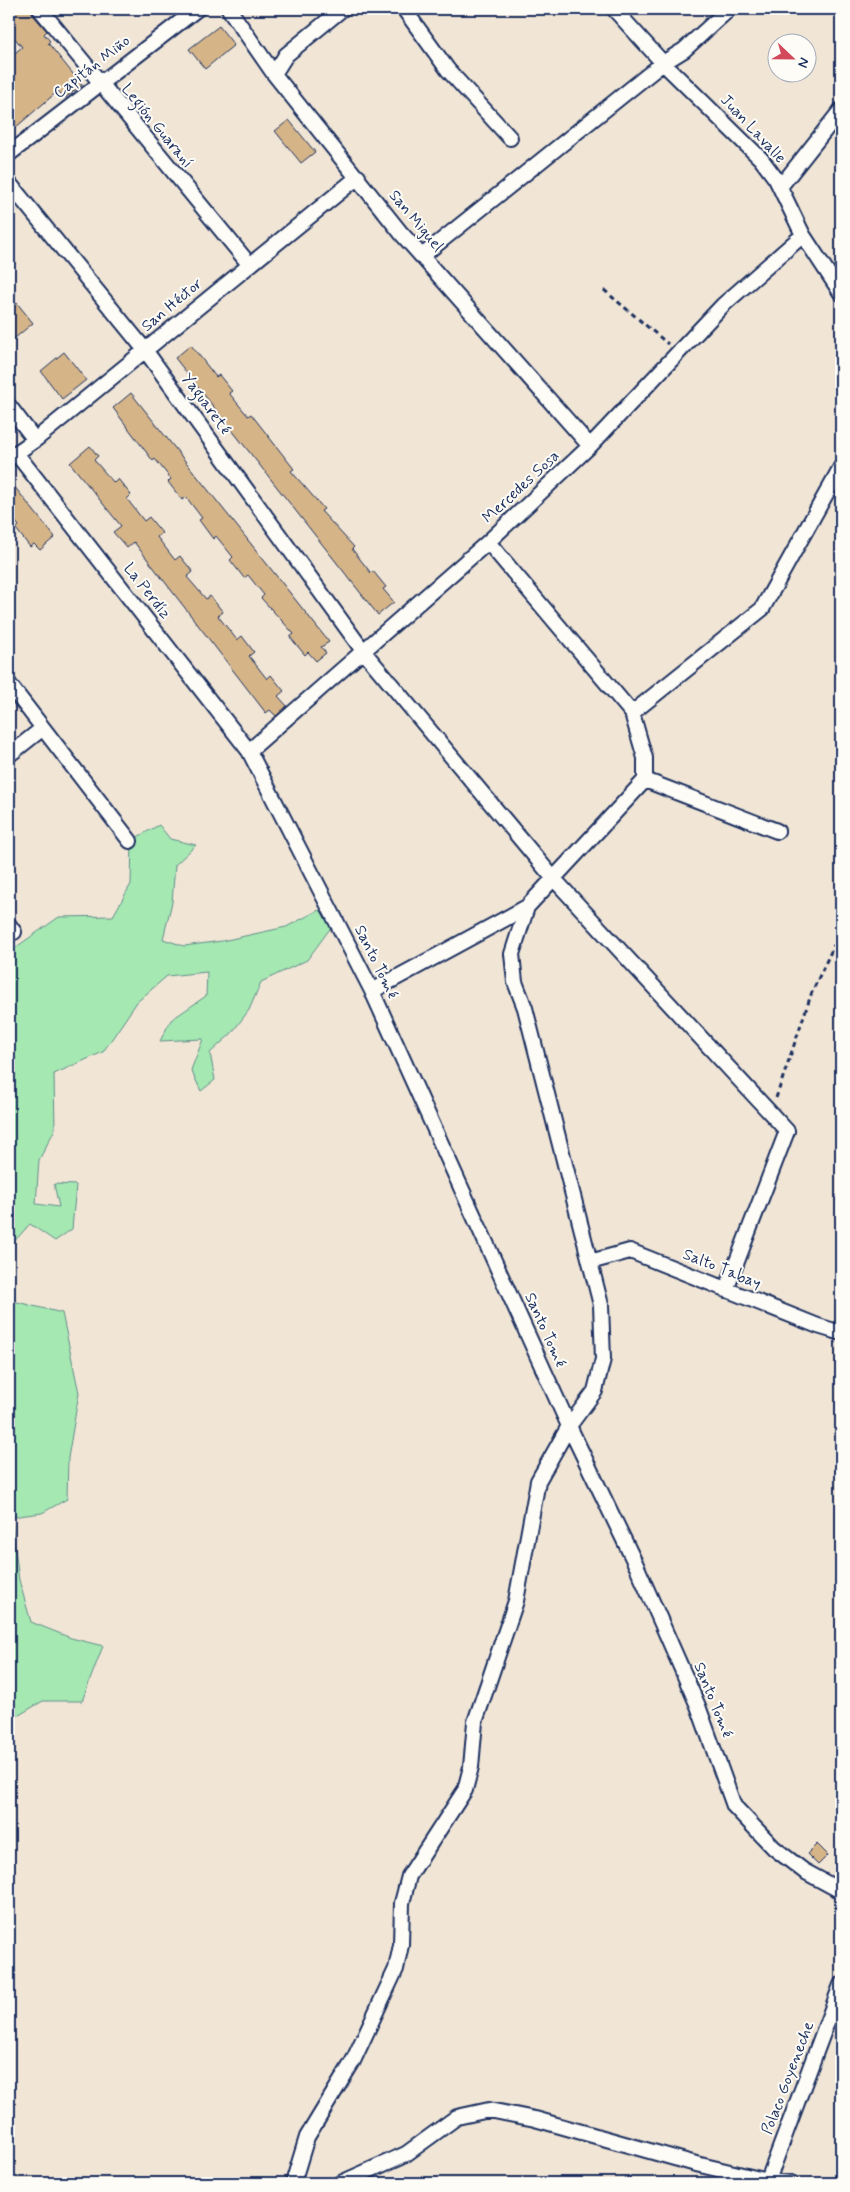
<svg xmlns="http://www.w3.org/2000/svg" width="850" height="2192" font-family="Mynerve,sans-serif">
<rect width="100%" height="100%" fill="#f1e6d6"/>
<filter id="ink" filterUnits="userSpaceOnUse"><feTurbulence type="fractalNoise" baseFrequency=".02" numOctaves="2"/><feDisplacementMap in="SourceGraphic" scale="10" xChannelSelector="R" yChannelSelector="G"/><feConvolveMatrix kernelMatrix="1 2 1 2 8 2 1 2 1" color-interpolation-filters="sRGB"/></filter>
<g filter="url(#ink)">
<path fill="#a5e8b2" stroke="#608c88" d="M 159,825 L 170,839 L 196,845 L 175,865 L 172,902 L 163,939 L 184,946 L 222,941 L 286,927 L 319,910 L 335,922 L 307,960 L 261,982 L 249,1010 L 231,1034 L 210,1053 L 215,1080 L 201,1091 L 191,1070 L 203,1039 L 160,1041 L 171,1020 L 206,996 L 207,972 L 167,976 L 137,1002 L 103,1052 L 54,1074 L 55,1129 L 39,1160 L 36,1204 L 59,1207 L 54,1184 L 76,1185 L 72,1229 L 55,1241 L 30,1224 L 9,1247 L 9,1257 L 9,952 L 59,917 L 113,916 L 131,884 L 132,840 Z
M 9,1300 L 62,1313 L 79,1393 L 68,1458 L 67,1499 L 42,1513 L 11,1517 L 19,1580 L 31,1622 L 71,1638 L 103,1646 L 82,1701 L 43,1701 L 9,1721 Z"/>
<path fill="#d5b488" stroke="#1b2f5e" d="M 9,9 L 31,9 L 33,15 L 47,31 L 44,34 L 50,41 L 48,43 L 82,85 L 65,98 L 58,91 L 15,128 L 9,120 L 9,58 L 22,47 L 9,31 Z
M 219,26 L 234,45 L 205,69 L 189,49 Z
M 289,120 L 315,152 L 301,163 L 275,131 Z
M 17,303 L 33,323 L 9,343 L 9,310 Z
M 191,345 L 216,377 L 219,375 L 232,391 L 229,393 L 248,416 L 251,414 L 294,469 L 291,471 L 324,509 L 321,511 L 354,547 L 352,549 L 371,573 L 373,571 L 386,587 L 383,589 L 394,602 L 378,615 L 175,358 Z
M 64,352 L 86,380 L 62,399 L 41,371 Z
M 131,393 L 329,642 L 321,647 L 326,653 L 316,661 L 308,652 L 305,655 L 290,637 L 294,634 L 261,598 L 264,595 L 248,575 L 244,578 L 230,560 L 233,557 L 216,536 L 213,539 L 199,520 L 202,518 L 186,497 L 182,500 L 168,482 L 171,479 L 155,459 L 153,461 L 113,408 Z
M 90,446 L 98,456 L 94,460 L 114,483 L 118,479 L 131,495 L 127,499 L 144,521 L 149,517 L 162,533 L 157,537 L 175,560 L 180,556 L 193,572 L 187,577 L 206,599 L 210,596 L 223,612 L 218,616 L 237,640 L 242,636 L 254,652 L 249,656 L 267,679 L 271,675 L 284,691 L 278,696 L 287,706 L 276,716 L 270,710 L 266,713 L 134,542 L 127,548 L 113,532 L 121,526 L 70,463 Z
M 9,480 L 55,537 L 40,550 L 34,544 L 30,547 L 16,529 L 19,526 L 9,513 Z
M 817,1844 L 828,1855 L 818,1865 L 807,1854 Z"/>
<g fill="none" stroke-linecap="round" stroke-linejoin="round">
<g stroke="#1b2f5e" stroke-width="18">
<path id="minor" d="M 40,9 L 249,264
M 229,9 L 274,74 L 401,233 L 590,446
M 404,9 L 448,70 L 510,138
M 614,9 L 663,63 L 761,159 L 776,179 L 803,235 L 841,293
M 274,74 L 286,55 L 342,9
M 9,154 L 197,9
M 9,183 L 145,350 L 364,652 L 554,879 L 787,1131 L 726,1290
M 780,187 L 841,110
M 422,256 L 663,63 L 684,50 L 729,9
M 9,406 L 35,440
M 16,453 L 249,751 L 372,991 L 569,1426 L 637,1567 L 698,1706 L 734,1806 L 774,1848 L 804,1871 L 841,1891
M 9,458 L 35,440 L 358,177
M 9,684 L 130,841
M 632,713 L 762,609 L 841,467
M 249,751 L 488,542 L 590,446 L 723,305 L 803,235
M 9,755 L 43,728
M 645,780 L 777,831
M 9,925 L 14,932
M 372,991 L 527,907
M 590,1262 L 630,1251 L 818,1326 L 841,1333
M 293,2183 L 307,2137 L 353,2061 L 396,1969 L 401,1945 L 402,1903 L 409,1876 L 465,1790 L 471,1767 L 475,1722 L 516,1601 L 538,1481 L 569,1426 L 595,1391 L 603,1359 L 601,1305 L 525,1008 L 515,982 L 512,954 L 527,907 L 645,780 L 645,758 L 632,713 L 488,542
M 341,2183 L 406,2154 L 457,2117 L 489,2110 L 535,2119 L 696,2164 L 768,2181 L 791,2183
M 767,2183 L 841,1985"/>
</g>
<path stroke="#1b2f5e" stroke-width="3" stroke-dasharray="5 4" stroke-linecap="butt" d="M 604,290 L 668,344
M 776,1098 L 812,992 L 834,945"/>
<use href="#minor" stroke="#fdfcf7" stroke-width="14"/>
</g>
</g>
<g text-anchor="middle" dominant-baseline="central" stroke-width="4" stroke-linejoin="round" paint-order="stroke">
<g font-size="16" fill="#1b2f5e" stroke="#fdfcf7">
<text transform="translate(92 67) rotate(-38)">Capitán Miño</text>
<text transform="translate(157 126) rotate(51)">Legión Guaraní</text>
<text transform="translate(753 129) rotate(47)">Juan Lavalle</text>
<text transform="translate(416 221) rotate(50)">San Miguel</text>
<text transform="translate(172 305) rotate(-40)">San Héctor</text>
<text transform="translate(206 404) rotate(54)">Yaguareté</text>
<text transform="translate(521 487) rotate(-43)">Mercedes Sosa</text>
<text transform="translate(147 591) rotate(52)">La Perdíz</text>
<text transform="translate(376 962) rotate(64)">Santo Tomé</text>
<text transform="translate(722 1269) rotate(22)">Salto Tabay</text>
<text transform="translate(545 1330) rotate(66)">Santo Tomé</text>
<text transform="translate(713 1700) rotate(68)">Santo Tomé</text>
<text transform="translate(788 2078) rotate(-69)">Polaco Goyeneche</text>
</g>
</g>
<rect width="850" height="2192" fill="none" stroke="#fdfcf7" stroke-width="30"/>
<rect x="15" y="15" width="820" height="2162" fill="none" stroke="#1b2f5e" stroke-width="2" filter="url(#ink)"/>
<g transform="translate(792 58) rotate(112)"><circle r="24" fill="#fdfcf7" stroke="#a3aaba"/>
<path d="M0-4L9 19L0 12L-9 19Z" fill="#d1495b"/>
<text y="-8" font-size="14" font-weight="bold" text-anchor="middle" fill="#1b2f5e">N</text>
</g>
</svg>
